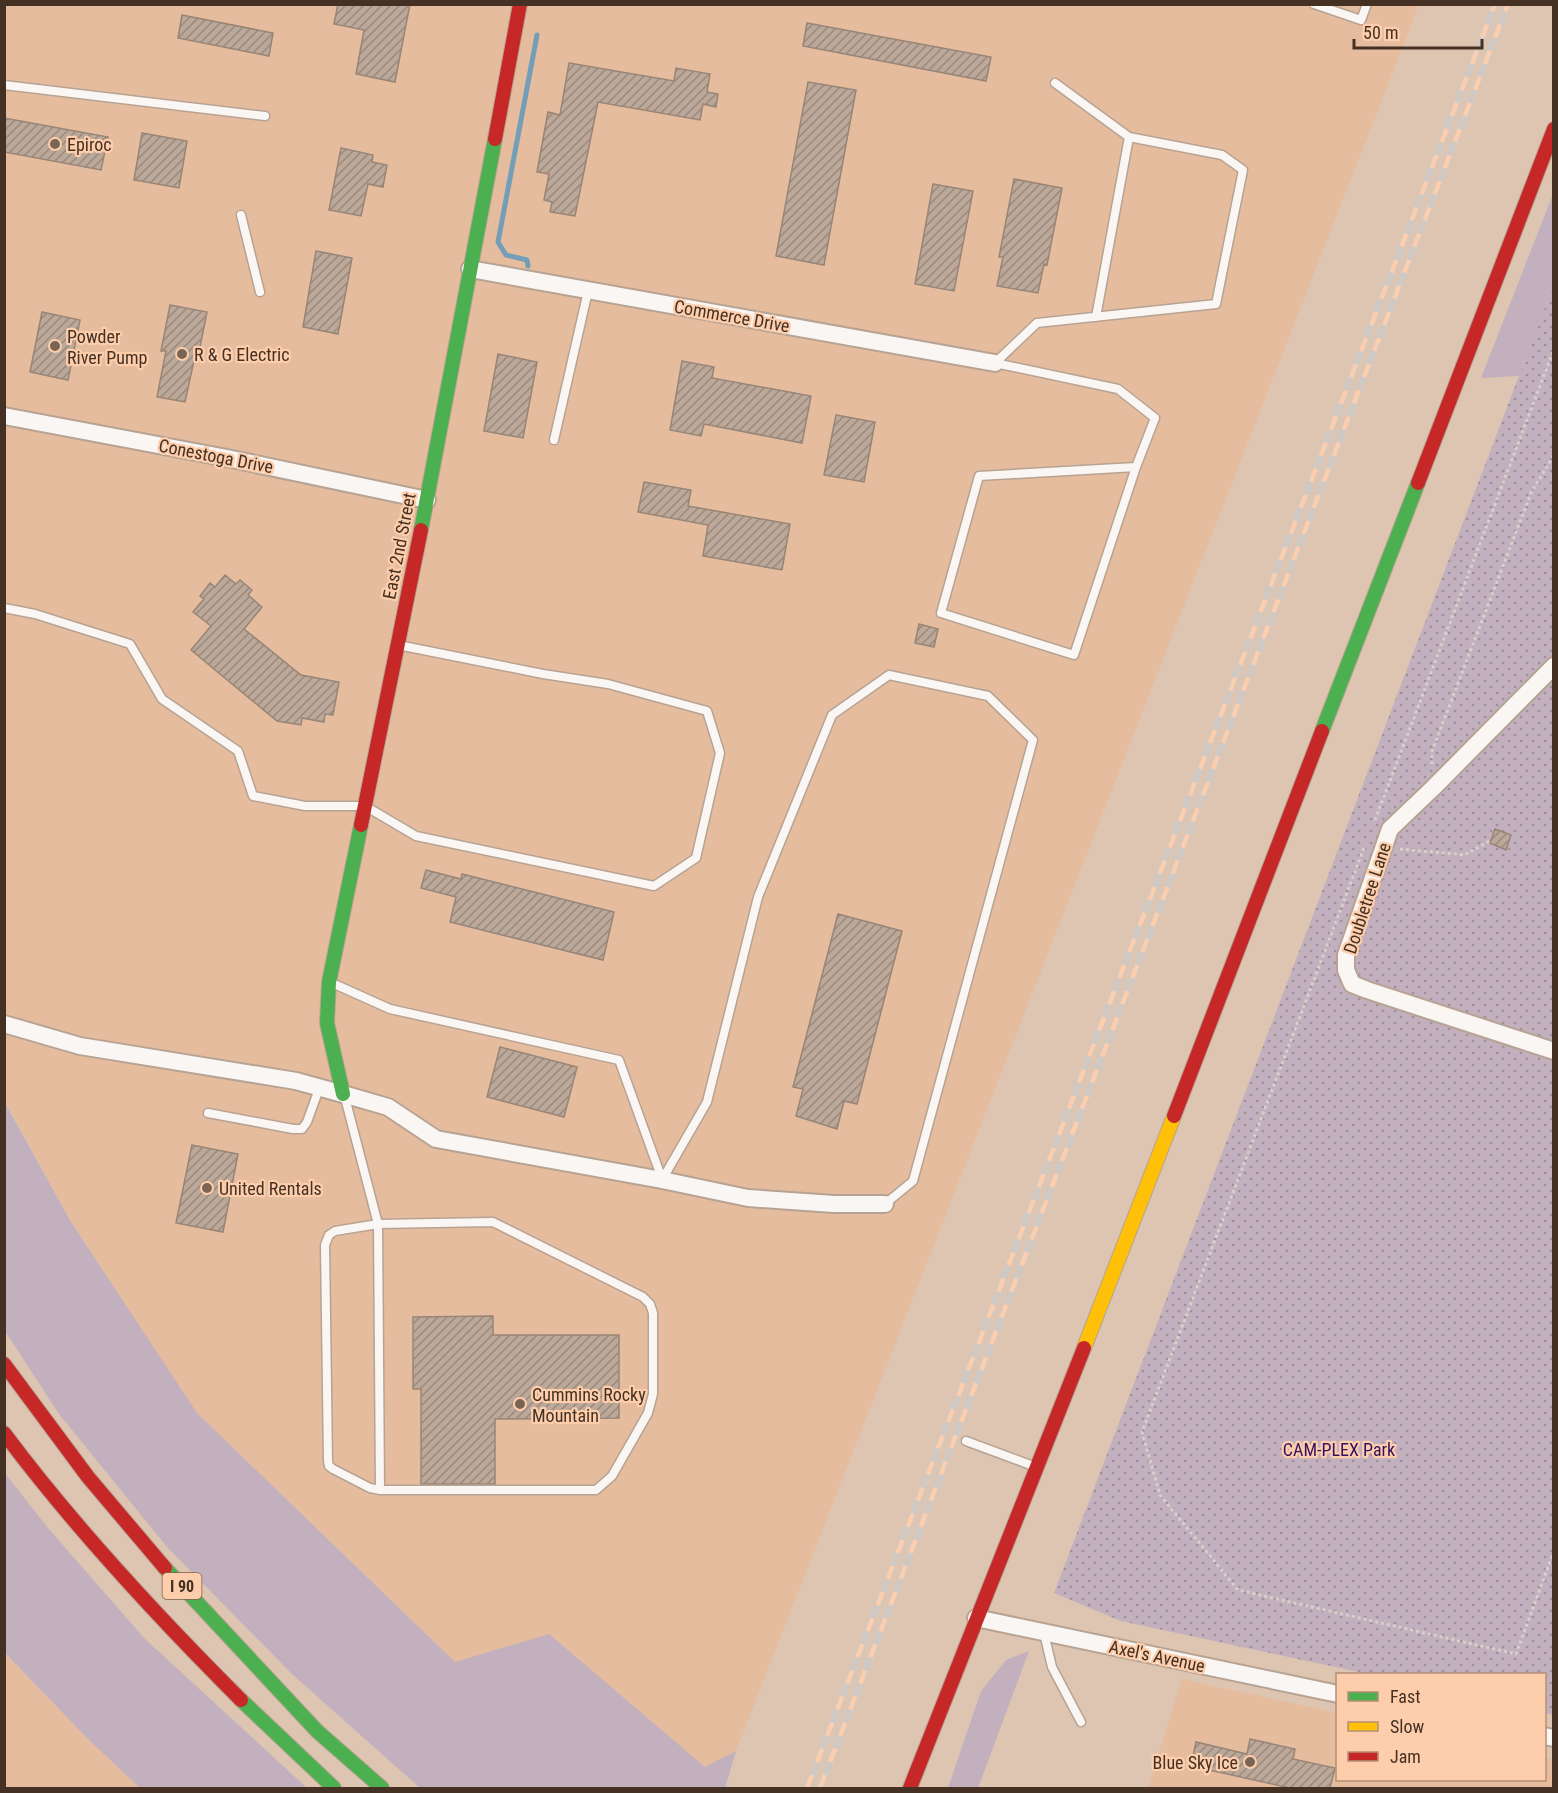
<svg xmlns="http://www.w3.org/2000/svg" width="1558" height="1793" font-family="'Roboto Condensed',sans-serif">
<defs>
<pattern id="park-dots" width="8" height="8" patternUnits="userSpaceOnUse" patternTransform="scale(1.5)"><rect width="8" height="8" fill="#c2b0be"/><path d="M2 2h.1M6 6h.1" fill="none" stroke="#9f909a" stroke-width="1.8" stroke-linecap="round"/></pattern>
<pattern id="building-hatch" width="6" height="6" patternUnits="userSpaceOnUse" patternTransform="scale(1.5)"><rect width="6" height="6" fill="#bba898"/><path d="M-1 1l2-2M0 6l6-6M5 7l2-2" fill="none" stroke="#9a897c"/></pattern>
</defs>
<rect width="100%" height="100%" fill="#dec5b1"/>
<path fill="#e5bc9e" d="M 4,5 L 1419,5 L 736,1751 L 705,1767 L 549,1635 L 455,1662 L 197,1413 L 71,1222 L 5,1101 Z
M 4,1653 L 88,1739 L 140,1788 L 5,1788 Z
M 1182,1679 L 1337,1713 L 1338,1780 L 1544,1780 L 1545,1757 L 1553,1759 L 1553,1788 L 1148,1788 Z"/>
<path fill="#c2b0be" d="M 1553,194 L 1553,287 L 1519,376 L 1481,378 Z
M 4,1101 L 71,1222 L 197,1413 L 455,1662 L 549,1634 L 705,1767 L 736,1751 L 725,1788 L 420,1788 L 292,1674 L 167,1547 L 59,1414 L 5,1331 Z
M 4,1472 L 48,1528 L 144,1638 L 307,1788 L 140,1788 L 88,1739 L 5,1653 Z
M 1029,1651 L 978,1788 L 948,1788 L 981,1691 L 1006,1660 Z"/>
<path fill="url(#park-dots)" d="M 1553,287 L 1553,1715 L 1545,1713 L 1544,1674 L 1368,1674 L 1121,1621 L 1054,1593 Z"/>
<g fill="none" stroke-linecap="round" stroke-linejoin="round">
<path stroke="#729eb7" stroke-width="5" d="M 528,266 L 527,260 L 506,255 L 498,242 L 537,35"/>
</g>
<path fill="url(#building-hatch)" stroke="#988576" stroke-width="1.5" d="M 338,4 L 410,4 L 395,82 L 356,74 L 364,30 L 334,24 Z
M 182,15 L 273,33 L 269,56 L 178,38 Z
M 807,23 L 991,57 L 986,81 L 803,46 Z
M 569,63 L 674,81 L 676,68 L 710,74 L 707,92 L 718,94 L 716,107 L 703,104 L 700,120 L 598,102 L 575,216 L 550,212 L 552,202 L 544,200 L 549,174 L 537,172 L 548,112 L 560,115 Z
M 808,82 L 856,90 L 824,265 L 776,256 Z
M 4,118 L 108,137 L 101,170 L 4,152 Z
M 142,133 L 187,141 L 179,188 L 134,180 Z
M 341,148 L 373,155 L 372,162 L 387,165 L 383,187 L 368,184 L 361,216 L 329,210 Z
M 1014,179 L 1062,188 L 1047,265 L 1044,264 L 1038,293 L 997,286 L 1003,257 L 999,257 Z
M 933,184 L 973,191 L 954,291 L 915,284 Z
M 316,251 L 352,258 L 338,334 L 303,327 Z
M 170,305 L 207,312 L 198,357 L 195,356 L 185,402 L 157,397 L 166,351 L 161,351 Z
M 42,312 L 80,320 L 68,380 L 30,372 Z
M 498,354 L 537,362 L 523,438 L 484,431 Z
M 682,361 L 714,367 L 712,378 L 811,396 L 802,443 L 704,424 L 701,436 L 670,430 Z
M 836,415 L 875,422 L 864,482 L 824,475 Z
M 644,482 L 691,490 L 688,506 L 790,524 L 782,570 L 703,556 L 708,525 L 638,512 Z
M 225,575 L 236,584 L 240,580 L 252,590 L 248,595 L 262,607 L 244,629 L 301,675 L 339,682 L 333,715 L 325,714 L 324,722 L 302,718 L 301,725 L 277,721 L 191,650 L 211,626 L 193,612 L 204,599 L 200,596 L 210,583 L 215,587 Z
M 919,624 L 938,629 L 934,647 L 915,643 Z
M 1495,829 L 1511,835 L 1506,850 L 1490,843 Z
M 426,870 L 461,879 L 462,874 L 614,912 L 603,960 L 450,922 L 456,897 L 421,888 Z
M 838,914 L 902,931 L 857,1104 L 844,1101 L 837,1129 L 796,1116 L 803,1089 L 793,1087 Z
M 500,1047 L 577,1067 L 564,1117 L 487,1097 Z
M 192,1145 L 238,1154 L 223,1232 L 176,1223 Z
M 493,1316 L 493,1335 L 619,1335 L 619,1418 L 495,1419 L 495,1484 L 421,1484 L 421,1389 L 413,1389 L 413,1317 Z
M 1250,1739 L 1295,1749 L 1293,1759 L 1335,1768 L 1330,1788 L 1290,1788 L 1191,1766 L 1196,1742 L 1247,1754 Z"/>
<g fill="none" stroke-linecap="round" stroke-linejoin="round">
<g stroke="#b7a393" stroke-width="11">
<path id="lane" d="M 1314,4 L 1361,20 L 1367,4
M 1055,83 L 1129,137
M 4,85 L 265,116
M 241,215 L 260,292
M 995,363 L 1118,389 L 1155,418 L 1136,467 L 1074,655 L 941,613 L 979,476 L 1136,467
M 995,363 L 1037,323 L 1216,304 L 1243,170 L 1222,155 L 1129,137 L 1096,317
M 554,440 L 588,291
M 4,608 L 35,614 L 130,644 L 162,699 L 238,751 L 253,796 L 305,806 L 365,806 L 416,836 L 654,886 L 696,858 L 720,753 L 707,711 L 608,684 L 543,674 L 398,645
M 332,983 L 390,1009 L 619,1060 L 662,1179
M 344,1094 L 378,1224 L 335,1231 L 329,1235 L 325,1245 L 328,1461 L 329,1466 L 333,1469 L 370,1488 L 380,1490 L 596,1490 L 612,1476 L 648,1413 L 653,1394 L 653,1313 L 650,1304 L 643,1297 L 493,1222 L 378,1224 L 380,1490
M 208,1113 L 293,1129 L 302,1129 L 307,1122 L 319,1089
M 662,1180 L 707,1102 L 758,897 L 832,715 L 889,675 L 988,696 L 1033,740 L 913,1181 L 885,1204
M 966,1441 L 1036,1467
M 1044,1633 L 1052,1667 L 1081,1722"/>
</g>
<g stroke="#b7a393" stroke-width="20">
<path id="street" d="M 470,269 L 995,363
M 4,416 L 227,458 L 427,500
M 1554,666 L 1433,788 L 1390,829 L 1346,955 L 1346,970 L 1352,984 L 1367,990 L 1554,1051
M 4,1024 L 80,1046 L 296,1081 L 343,1094 L 388,1107 L 436,1139 L 662,1180 L 748,1198 L 834,1204 L 885,1204
M 976,1618 L 1338,1694
M 1544,1736 L 1554,1738"/>
</g>
<g stroke="#b7a393" stroke-width="16">
<path id="fast" d="M 421,530 L 495,139
M 1322,731 L 1418,483
M 343,1094 L 327,1023 L 329,982 L 361,825
M 165,1568 L 317,1731 L 382,1788
M 241,1700 L 334,1788"/>
</g>
<g stroke="#b7a393" stroke-width="16">
<path id="slow" d="M 1084,1348 L 1174,1116"/>
</g>
<g stroke="#b7a393" stroke-width="16">
<path id="jam" d="M 495,139 L 520,4
M 1418,483 L 1554,129
M 361,825 L 421,530
M 1174,1116 L 1322,731
M 4,1364 L 88,1477 L 165,1568
M 4,1433 C 75,1528 157,1616 241,1700
M 910,1788 L 1084,1348"/>
</g>
<path stroke="#d8d0ca" stroke-width="3" stroke-dasharray="3 3" stroke-linecap="butt" d="M 1432,764 L 1432,751 L 1531,493 L 1554,455
M 1375,820 L 1554,349
M 1364,848 L 1142,1432 L 1160,1495 L 1238,1590 L 1516,1654 L 1554,1551
M 1400,849 L 1465,855 L 1491,840"/>
<use href="#lane" stroke="#faf6f3" stroke-width="8"/>
<use href="#street" stroke="#faf6f3" stroke-width="16"/>
<use href="#fast" stroke="#4caf50" stroke-width="14"/>
<use href="#slow" stroke="#ffc107" stroke-width="14"/>
<use href="#jam" stroke="#c62828" stroke-width="14"/>
<g stroke="#d0c8c2" stroke-width="7">
<path id="rail" d="M 807,1788 L 1495,4
M 820,1788 L 1508,4"/>
</g>
<use href="#rail" stroke="#feceac" stroke-width="4.5" stroke-dasharray="14" stroke-linecap="butt"/>
</g>
<g fill="#7a6555" stroke="#feceac" stroke-width="2">
<circle cx="55" cy="144" r="6"/>
<circle cx="55" cy="346" r="6"/>
<circle cx="182" cy="354" r="6"/>
<circle cx="207" cy="1188" r="6"/>
<circle cx="520" cy="1404" r="6"/>
<circle cx="1250" cy="1762" r="6"/>
</g>
<g text-anchor="middle" dominant-baseline="central" stroke-width="4.5" stroke-linejoin="round" paint-order="stroke">
<rect fill="#feceac" stroke="#7c604c" stroke-width="1.5" x="162.5" y="1573" width="39" height="26" rx="4.5"/>
<g font-size="16" font-weight="bold" fill="#443123">
<text x="182" y="1586">I 90</text>
</g>
<g font-size="18" fill="#443123" stroke="#feceac" text-anchor="start">
<text x="67" y="144">Epiroc</text>
<text x="67" y="336">Powder<tspan x="67" dy="21">River Pump</tspan></text>
<text x="194" y="354">R &amp; G Electric</text>
<text x="219" y="1188">United Rentals</text>
<text x="532" y="1394">Cummins Rocky<tspan x="532" dy="21">Mountain</tspan></text>
<text x="1238" y="1762" text-anchor="end">Blue Sky Ice</text>
</g>
<g font-size="18" fill="#443123" stroke="#feceac">
<text transform="translate(732 316) rotate(10)">Commerce Drive</text>
<text transform="translate(216 456) rotate(11)">Conestoga Drive</text>
<text transform="translate(399 546) rotate(-79)">East 2nd Street</text>
<text transform="translate(1367 898) rotate(-72)">Doubletree Lane</text>
<text transform="translate(1157 1656) rotate(12)">Axel's Avenue</text>
</g>
<g font-size="18" fill="#351161" stroke="#feceac">
<text x="1339" y="1449">CAM-PLEX Park</text>
</g>
</g>
<rect width="1558" height="1793" fill="none" stroke="#443123" stroke-width="12"/>
<rect x="1336" y="1673" width="210" height="108" fill="#feceac" stroke="#b48f75" stroke-width="1.5"/>
<rect x="1348" y="1692" width="30" height="9" fill="#4caf50" stroke="#b48f75" stroke-width="1.5"/>
<text x="1390" y="1703" font-size="18" fill="#443123">Fast</text>
<rect x="1348" y="1722" width="30" height="9" fill="#ffc107" stroke="#b48f75" stroke-width="1.5"/>
<text x="1390" y="1733" font-size="18" fill="#443123">Slow</text>
<rect x="1348" y="1752" width="30" height="9" fill="#c62828" stroke="#b48f75" stroke-width="1.5"/>
<text x="1390" y="1763" font-size="18" fill="#443123">Jam</text>
<path d="M1354 39v9h128v-9" fill="none" stroke="#443123" stroke-width="3"/>
<text x="1363" y="39" font-size="18" fill="#443123" stroke="#feceac" stroke-width="4.5" paint-order="stroke">50 m</text>
</svg>
